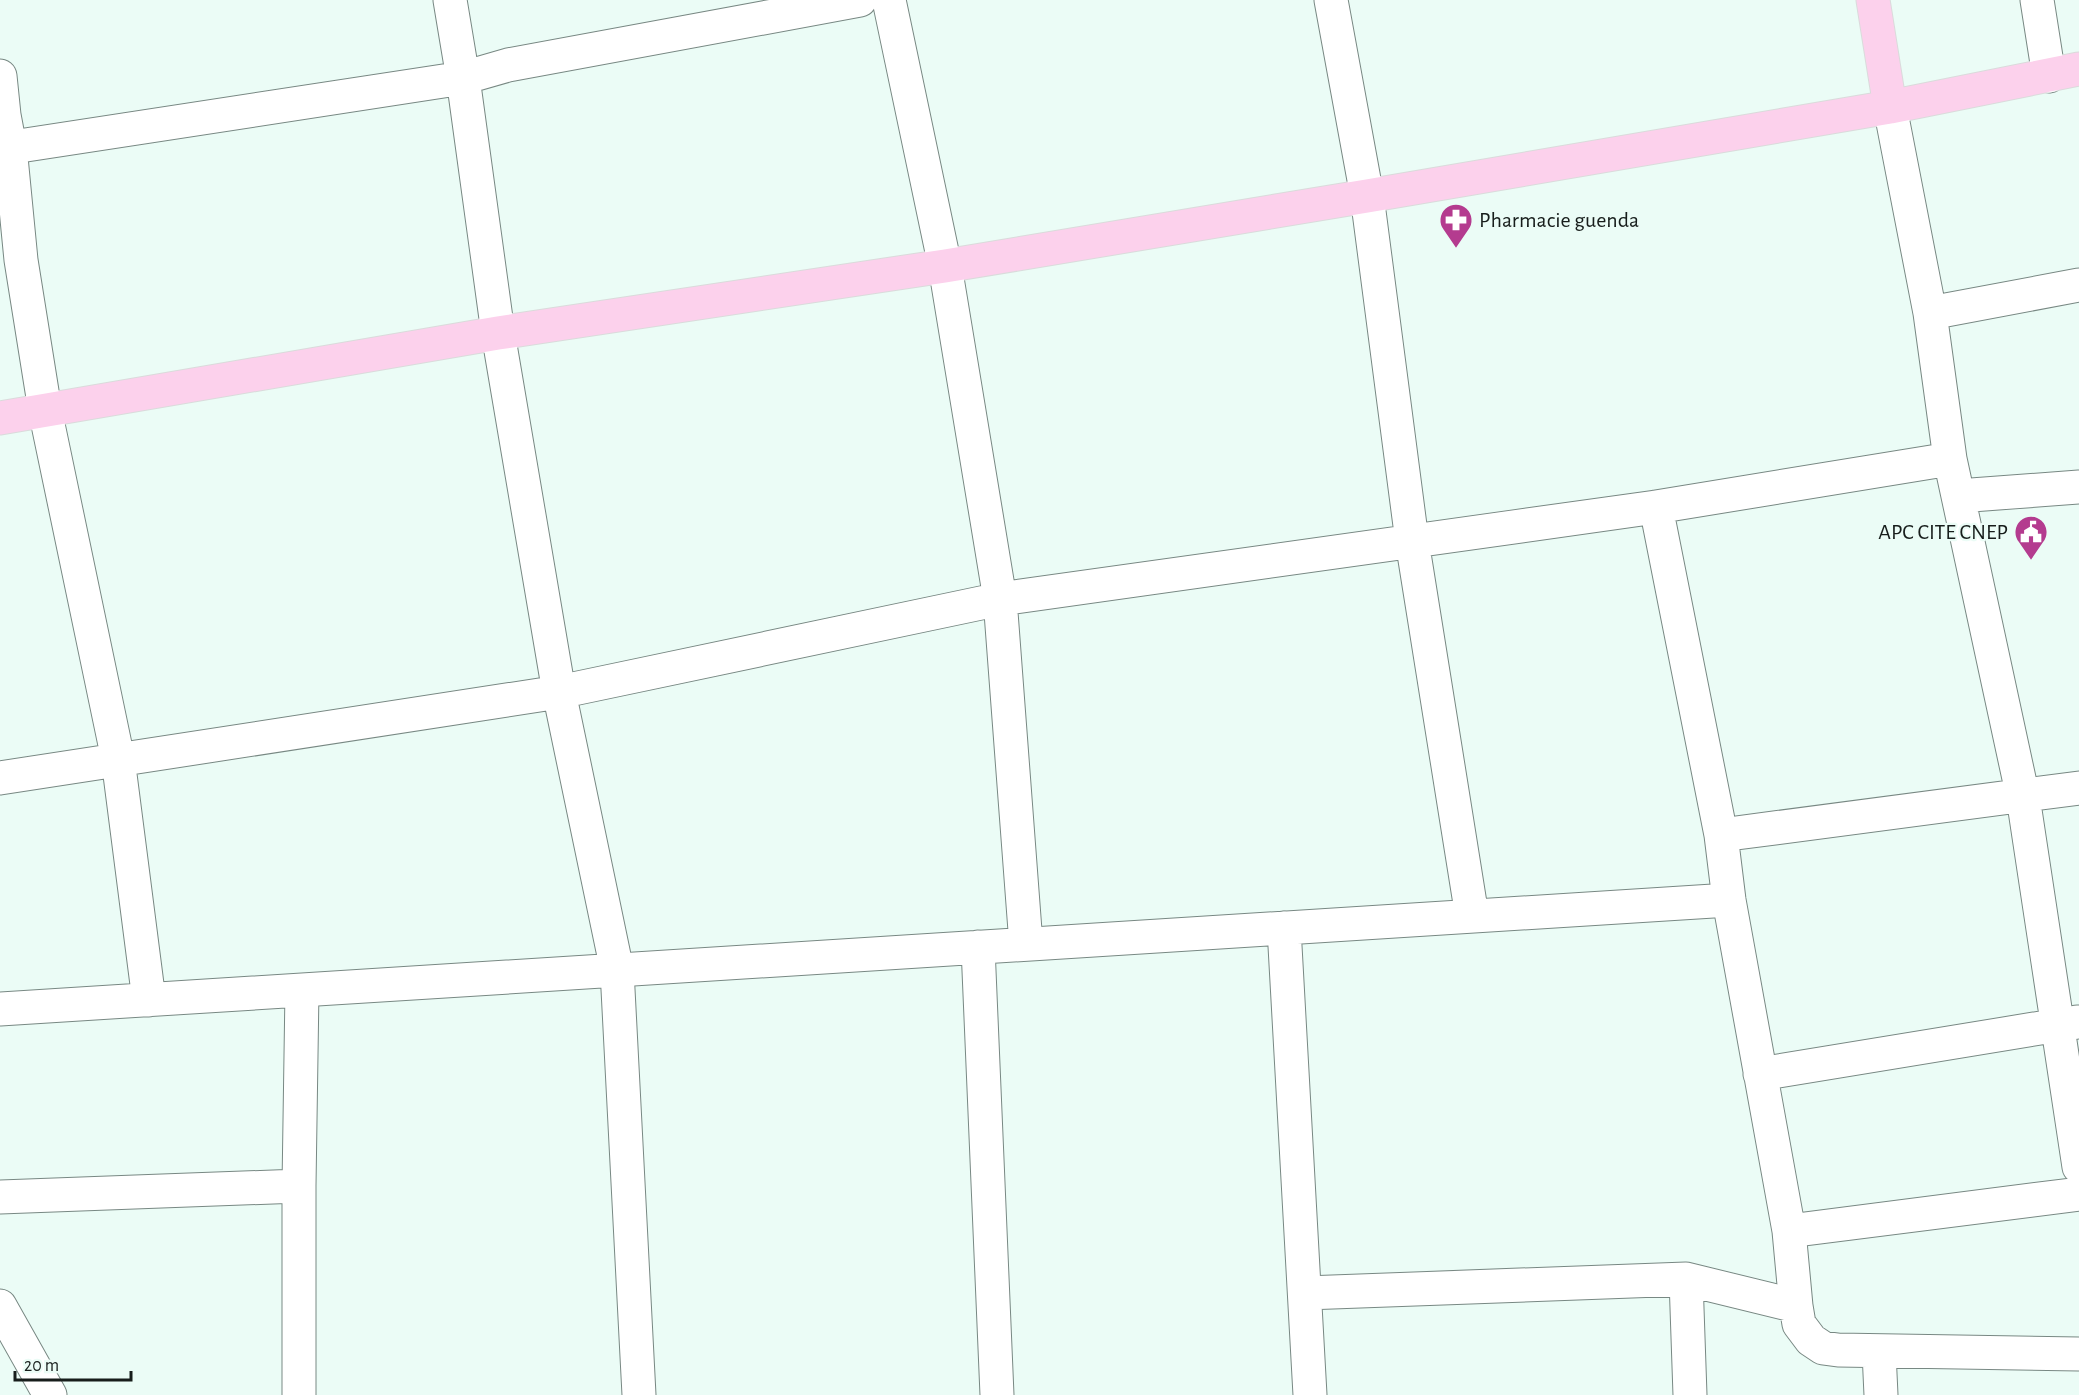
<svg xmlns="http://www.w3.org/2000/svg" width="2079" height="1395" font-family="'Alegreya Sans',sans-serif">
<rect width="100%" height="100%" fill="#ebfcf6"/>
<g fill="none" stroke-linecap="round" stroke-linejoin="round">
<g stroke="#788883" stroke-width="35">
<path id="minor" d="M 450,0 L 463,78 L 498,333 L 559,692 L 617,970 L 639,1395
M 889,0 L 945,266 L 1000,599 L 1026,944
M 1331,0 L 1367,196 L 1412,541 L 1472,916
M 2037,0 L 2049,76
M 0,76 L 4,115 L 10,147 L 21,260 L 45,410 L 118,759 L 149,1000
M 1890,107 L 1930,313 L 1950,459 L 2023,797 L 2079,1167
M 0,149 L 463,78 L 508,65 L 860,0
M 1930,313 L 2079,285
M 1958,496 L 2079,487
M 1656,507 L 1721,835 L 1729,900 L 1789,1231 L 1796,1306 L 1799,1324 L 1811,1340 L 1823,1348 L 1838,1350 L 2079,1354
M 0,778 L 559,692 L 1000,599 L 1656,507 L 1950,459
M 1721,835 L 2079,788
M 1284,928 L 1310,1395
M 978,947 L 997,1395
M 0,1009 L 1729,900
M 1760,1074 L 2077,1022
M 0,1197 L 299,1186
M 1789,1231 L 2079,1194
M 1686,1279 L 1690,1395
M 1305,1293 L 1686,1279 L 1796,1306
M 0,1306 L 50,1395
M 1879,1352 L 1881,1395
M 299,1395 L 299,1186 L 302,990"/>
</g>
<g stroke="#dadbdb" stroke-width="35">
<path id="major" d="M 1873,0 L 1890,107
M 0,418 L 498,333 L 945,266 L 1367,196 L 1890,107 L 2079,69"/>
</g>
<use href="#minor" stroke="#fff" stroke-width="33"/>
<use href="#major" stroke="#fcd1ec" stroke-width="33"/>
</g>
<defs>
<g id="pharmacy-pin" transform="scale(1.725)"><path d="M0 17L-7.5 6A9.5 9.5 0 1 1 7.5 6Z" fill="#b43b8f" stroke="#ebfcf6"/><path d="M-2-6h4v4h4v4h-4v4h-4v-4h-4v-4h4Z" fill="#fff"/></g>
<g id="civic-pin" transform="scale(1.725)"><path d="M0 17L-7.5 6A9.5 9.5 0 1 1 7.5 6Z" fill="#b43b8f" stroke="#ebfcf6"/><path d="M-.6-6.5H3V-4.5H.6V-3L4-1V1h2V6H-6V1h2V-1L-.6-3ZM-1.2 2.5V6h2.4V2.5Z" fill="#fff"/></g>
</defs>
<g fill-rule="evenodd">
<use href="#pharmacy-pin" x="1456" y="220"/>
<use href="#civic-pin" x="2031" y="532"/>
</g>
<g text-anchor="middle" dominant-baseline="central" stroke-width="4.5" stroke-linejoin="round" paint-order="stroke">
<g font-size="22" fill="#171d1b" stroke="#ebfcf6" text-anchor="start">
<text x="1479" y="220">Pharmacie guenda</text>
<text x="2008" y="532" text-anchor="end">APC CITE CNEP</text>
</g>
</g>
<path d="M15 1371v9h116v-9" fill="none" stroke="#171d1b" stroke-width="3"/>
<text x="24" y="1371" font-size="18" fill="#171d1b" stroke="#ebfcf6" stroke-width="4.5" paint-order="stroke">20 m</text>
</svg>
